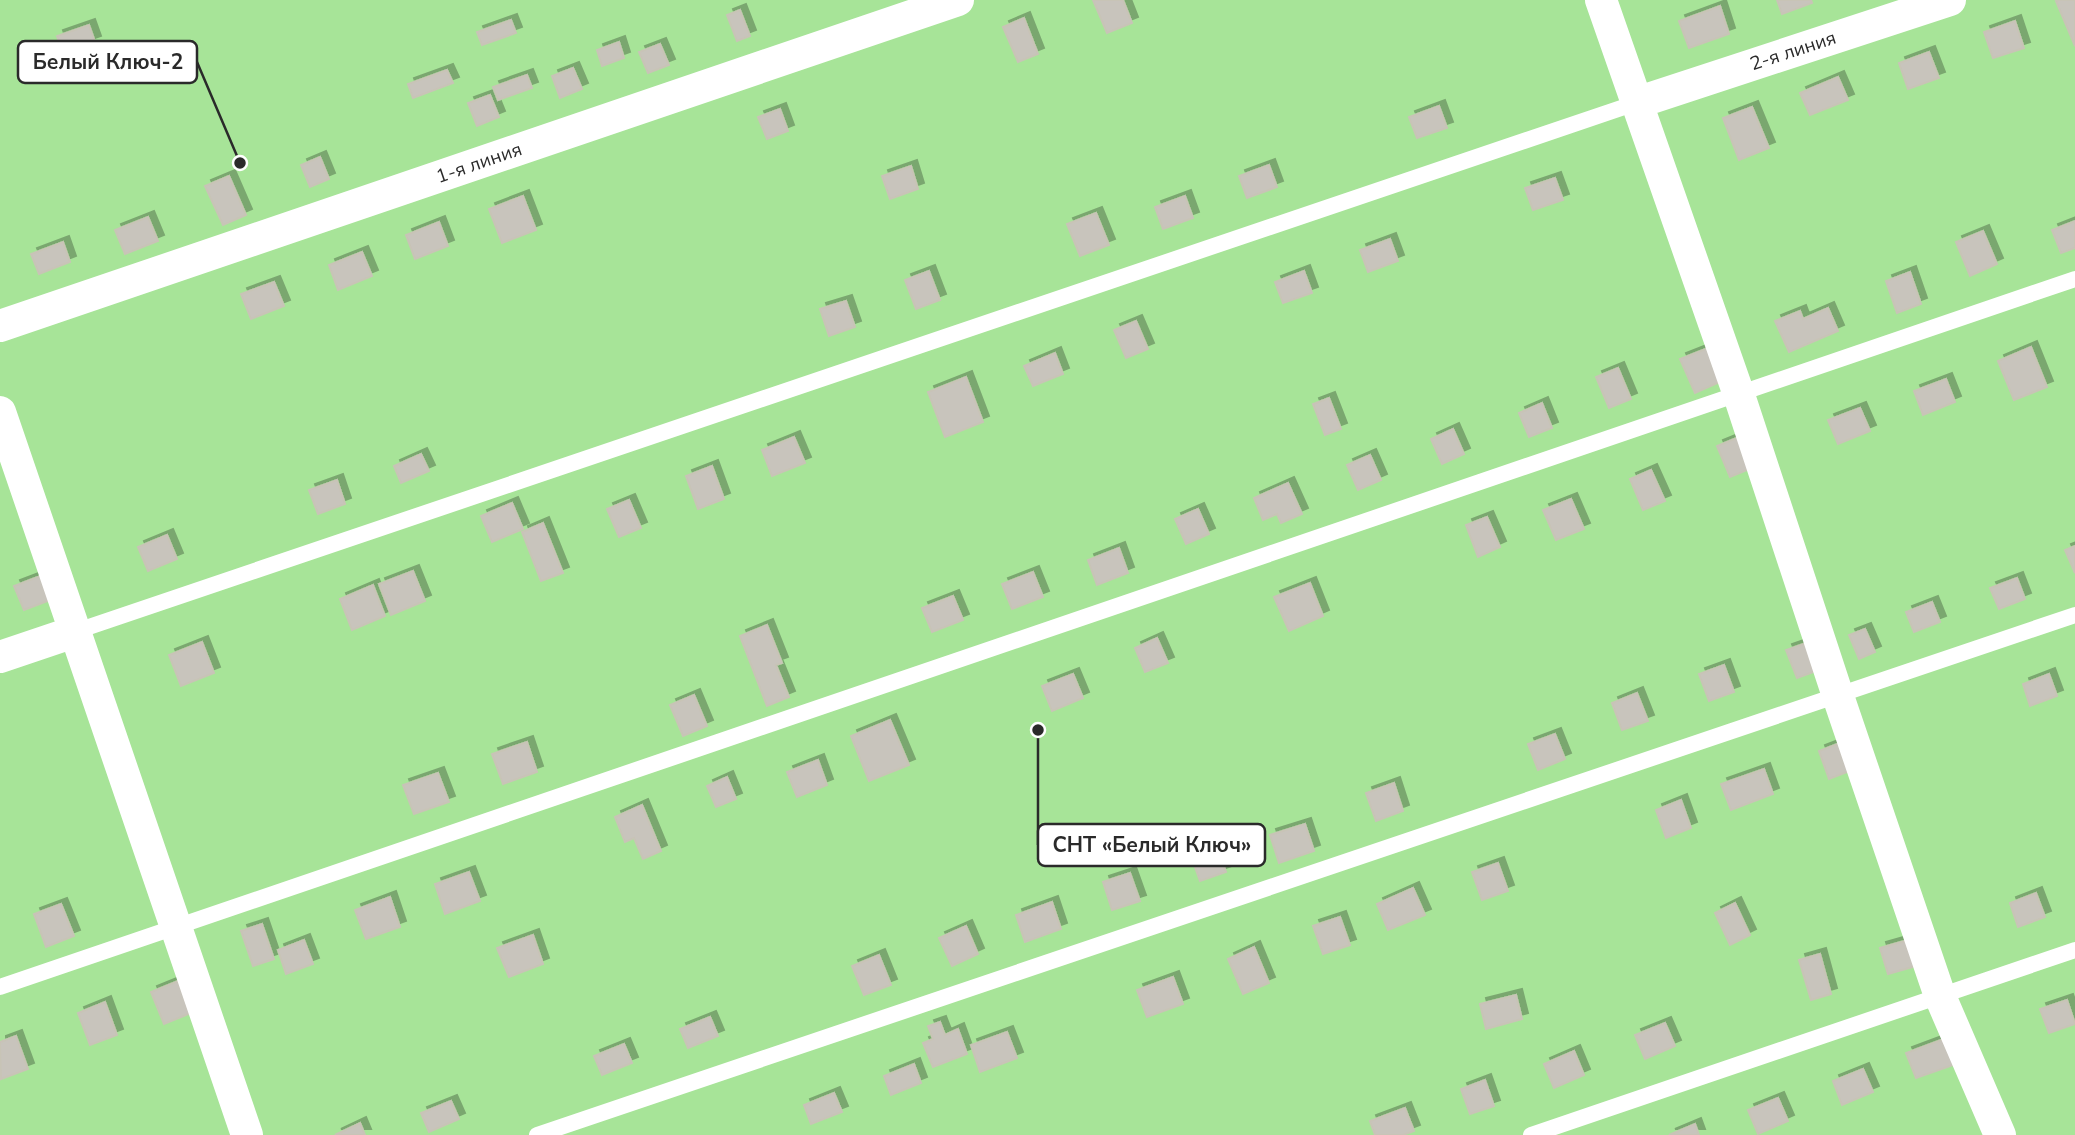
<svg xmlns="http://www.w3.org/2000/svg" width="2075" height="1135" font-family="'Nunito Sans',sans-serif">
<defs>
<filter id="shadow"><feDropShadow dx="6" dy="-6" stdDeviation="0" flood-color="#0004"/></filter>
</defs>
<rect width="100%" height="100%" fill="#ece8dc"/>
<path fill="#a7e498" d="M 0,0 L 2075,0 L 2075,1135 L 0,1135 Z"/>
<path fill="#c8c4bc" stroke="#c8c4b6" stroke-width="2" filter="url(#shadow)" d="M 1093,0 L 1123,0 L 1132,23 L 1107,33 Z
M 1777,0 L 1811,0 L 1812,3 L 1782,14 Z
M 2059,0 L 2075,0 L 2075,46 L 2056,1 Z
M 1720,6 L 1729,34 L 1689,48 L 1679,21 Z
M 740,10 L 750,36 L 737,41 L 727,15 Z
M 1024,18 L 1038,54 L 1018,62 L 1003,27 Z
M 511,20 L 516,33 L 482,45 L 477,32 Z
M 2015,21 L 2024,48 L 1993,58 L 1984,32 Z
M 89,25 L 95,42 L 63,53 L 57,36 Z
M 619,42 L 624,58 L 602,66 L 597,50 Z
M 660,44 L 669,65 L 648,73 L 639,52 Z
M 1929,52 L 1939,78 L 1908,89 L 1899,63 Z
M 573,68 L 582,89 L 560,98 L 552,76 Z
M 447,70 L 453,83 L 413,98 L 408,84 Z
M 527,75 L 532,88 L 498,100 L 493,87 Z
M 1838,77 L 1848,100 L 1810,115 L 1800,93 Z
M 490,95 L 499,117 L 477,126 L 468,103 Z
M 1439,106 L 1447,128 L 1417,138 L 1409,117 Z
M 1752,107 L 1769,148 L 1739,160 L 1723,118 Z
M 780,109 L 788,131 L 767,139 L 758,117 Z
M 320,157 L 329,179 L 310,187 L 301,165 Z
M 1269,165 L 1277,187 L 1247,198 L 1239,176 Z
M 911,166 L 918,189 L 890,199 L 882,176 Z
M 229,176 L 246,215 L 223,225 L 205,186 Z
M 1555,178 L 1563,200 L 1533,210 L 1525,188 Z
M 523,196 L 536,230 L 502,243 L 489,209 Z
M 1185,196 L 1193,218 L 1163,229 L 1155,207 Z
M 1096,213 L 1109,245 L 1080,256 L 1067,224 Z
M 148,217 L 158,241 L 125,254 L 115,230 Z
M 2075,221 L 2075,248 L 2061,253 L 2052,230 Z
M 439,222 L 448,246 L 415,259 L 406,235 Z
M 1983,231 L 1997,264 L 1970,276 L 1956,242 Z
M 1390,239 L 1398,261 L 1368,272 L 1360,250 Z
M 63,242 L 70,262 L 39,274 L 31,254 Z
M 362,252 L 372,276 L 338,290 L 329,265 Z
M 929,271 L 940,300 L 916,309 L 905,280 Z
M 1304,271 L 1312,293 L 1283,303 L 1275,282 Z
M 1910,272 L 1921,304 L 1897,313 L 1886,281 Z
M 274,282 L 284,306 L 251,319 L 241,294 Z
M 846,301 L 855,327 L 829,336 L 820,309 Z
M 1828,308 L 1838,331 L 1789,352 L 1775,321 L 1800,311 L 1803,319 Z
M 1136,321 L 1148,349 L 1126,358 L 1114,330 Z
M 2031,347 L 2047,387 L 2014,400 L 1998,361 Z
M 1708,348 L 1722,381 L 1695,393 L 1680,359 Z
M 1055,353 L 1063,374 L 1033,386 L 1024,366 Z
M 1618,368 L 1631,399 L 1609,408 L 1596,377 Z
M 966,377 L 983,422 L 945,437 L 928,392 Z
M 1946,379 L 1955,402 L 1923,415 L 1914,391 Z
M 1329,398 L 1341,429 L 1325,435 L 1313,404 Z
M 1542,403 L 1552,428 L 1529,437 L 1519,413 Z
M 1860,408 L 1870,431 L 1838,444 L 1828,420 Z
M 1453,429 L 1464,454 L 1442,464 L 1431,439 Z
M 794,437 L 805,463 L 772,476 L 762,450 Z
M 1739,437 L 1752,468 L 1730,477 L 1717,446 Z
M 421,454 L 429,471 L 401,483 L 394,466 Z
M 1370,455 L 1381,480 L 1358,490 L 1347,465 Z
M 712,466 L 724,499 L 698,509 L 686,476 Z
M 1651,470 L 1665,501 L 1643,510 L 1630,479 Z
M 337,480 L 345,504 L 318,514 L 309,490 Z
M 1288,483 L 1302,514 L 1281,523 L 1277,514 L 1263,520 L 1254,498 Z
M 1571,499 L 1584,529 L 1556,540 L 1543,510 Z
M 629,500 L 641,528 L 619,537 L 607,509 Z
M 512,503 L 523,529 L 492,542 L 481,516 Z
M 1198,509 L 1209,534 L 1186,544 L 1175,519 Z
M 1487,517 L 1500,547 L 1478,557 L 1466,525 Z
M 543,523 L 563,573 L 541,581 L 522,532 Z
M 167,535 L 177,559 L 148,571 L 138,547 Z
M 2075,546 L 2075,573 L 2065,550 Z
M 1119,548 L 1128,573 L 1097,585 L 1088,560 Z
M 413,571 L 425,601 L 391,615 L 379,584 Z
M 1033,572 L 1043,597 L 1012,609 L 1002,584 Z
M 43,575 L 53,599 L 24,610 L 14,586 Z
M 2017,578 L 2025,599 L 1999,609 L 1990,588 Z
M 1310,583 L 1323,616 L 1289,631 L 1274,597 Z
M 373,585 L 385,616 L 352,630 L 340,599 Z
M 953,596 L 963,620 L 932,632 L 922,608 Z
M 1932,602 L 1940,622 L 1914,632 L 1906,612 Z
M 767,625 L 782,663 L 776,665 L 789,697 L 767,706 L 740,636 Z
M 1865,629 L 1875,652 L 1859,659 L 1849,635 Z
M 1157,638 L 1168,663 L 1145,672 L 1135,648 Z
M 1812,641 L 1822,669 L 1797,678 L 1786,650 Z
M 202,642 L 214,673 L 181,686 L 169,655 Z
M 1724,665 L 1734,692 L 1709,701 L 1699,674 Z
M 1073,674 L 1083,698 L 1052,711 L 1042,686 Z
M 2049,674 L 2057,696 L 2030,706 L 2023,684 Z
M 1637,693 L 1648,721 L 1622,730 L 1612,703 Z
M 694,695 L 707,726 L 683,736 L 670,705 Z
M 890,720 L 909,765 L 869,781 L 851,736 Z
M 1555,734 L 1565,759 L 1538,770 L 1528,744 Z
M 1845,741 L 1855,769 L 1829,779 L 1819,751 Z
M 527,742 L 537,772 L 503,784 L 492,754 Z
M 818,760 L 827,785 L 797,797 L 787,772 Z
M 1764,769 L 1773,794 L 1731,810 L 1721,784 Z
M 438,773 L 449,802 L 414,814 L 403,785 Z
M 727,777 L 736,799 L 716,807 L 707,786 Z
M 1394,783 L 1403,811 L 1376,821 L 1366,793 Z
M 1681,800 L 1691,828 L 1666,838 L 1656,810 Z
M 642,805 L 661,851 L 643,859 L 634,838 L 625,842 L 615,817 Z
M 1305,824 L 1314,851 L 1279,863 L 1270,835 Z
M 1216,844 L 1226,872 L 1200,881 L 1190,853 Z
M 1498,863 L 1508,891 L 1482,900 L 1472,872 Z
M 469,872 L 480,901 L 445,914 L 435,884 Z
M 1130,873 L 1140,901 L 1112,910 L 1103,882 Z
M 1413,888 L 1425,915 L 1388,930 L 1377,904 Z
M 2036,893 L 2045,917 L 2018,927 L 2010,903 Z
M 390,897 L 400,927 L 366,939 L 355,910 Z
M 1052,902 L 1061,929 L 1025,942 L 1016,915 Z
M 1735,903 L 1750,935 L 1730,945 L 1715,913 Z
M 61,904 L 74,936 L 46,947 L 34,914 Z
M 1340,917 L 1350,945 L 1323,954 L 1313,926 Z
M 262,924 L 274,959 L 253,966 L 241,931 Z
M 966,926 L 978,954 L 952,966 L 939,938 Z
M 533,935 L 543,964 L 509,977 L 497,948 Z
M 1915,938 L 1923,964 L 1888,974 L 1880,948 Z
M 304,940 L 313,964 L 286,974 L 278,950 Z
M 1254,947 L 1269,983 L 1243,994 L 1228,959 Z
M 1820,954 L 1831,994 L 1811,1000 L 1799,960 Z
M 879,955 L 891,985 L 864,995 L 852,966 Z
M 1173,977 L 1183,1004 L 1147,1017 L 1137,990 Z
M 178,981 L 191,1013 L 164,1024 L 151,992 Z
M 1516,995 L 1522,1019 L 1486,1029 L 1480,1004 Z
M 2067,1000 L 2075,1024 L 2049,1033 L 2040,1009 Z
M 105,1002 L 117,1035 L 90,1045 L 78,1013 Z
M 710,1017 L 718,1036 L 688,1048 L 680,1029 Z
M 940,1022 L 945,1035 L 958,1029 L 967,1054 L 933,1067 L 923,1043 L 933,1039 L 928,1026 Z
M 1665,1023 L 1675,1046 L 1645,1059 L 1635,1035 Z
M 1007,1032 L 1017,1058 L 980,1072 L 971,1045 Z
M 16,1036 L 28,1069 L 1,1079 L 0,1042 Z
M 1949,1037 L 1959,1063 L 1916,1078 L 1906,1053 Z
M 624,1044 L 632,1063 L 602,1075 L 594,1056 Z
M 1574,1051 L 1584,1075 L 1554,1088 L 1544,1064 Z
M 914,1064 L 921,1083 L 891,1095 L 884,1076 Z
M 1863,1069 L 1873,1092 L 1842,1105 L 1833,1081 Z
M 1485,1080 L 1494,1106 L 1470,1114 L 1461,1089 Z
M 834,1093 L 842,1112 L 811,1124 L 804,1105 Z
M 1778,1098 L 1788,1121 L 1758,1134 L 1748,1110 Z
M 451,1101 L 459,1119 L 429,1132 L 421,1113 Z
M 1405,1108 L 1414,1131 L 1403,1135 L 1375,1135 L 1370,1121 Z
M 360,1123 L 365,1135 L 335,1135 Z
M 1695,1124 L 1699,1135 L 1669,1135 Z"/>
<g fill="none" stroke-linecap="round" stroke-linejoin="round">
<path stroke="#fff" stroke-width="16" d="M 74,632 L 1636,103
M 0,987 L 2075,279
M 537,1135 L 2075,615
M 1531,1135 L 2075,950"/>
<path stroke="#fff" stroke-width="32" d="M 1601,0 L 1738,392 L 1838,696 L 1940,996 L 2000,1135
M 1636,103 L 1950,0
M 0,326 L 958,0
M 0,412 L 247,1135
M 0,657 L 74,632"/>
</g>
<g text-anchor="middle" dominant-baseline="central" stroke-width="6" stroke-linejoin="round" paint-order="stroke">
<g font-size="19" fill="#2a2a2a" stroke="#fff">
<text transform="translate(1793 51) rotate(-18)">2-я линия</text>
<text transform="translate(479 163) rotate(-19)">1-я линия</text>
</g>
</g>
<path fill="none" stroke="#2a2a2a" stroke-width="2.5" d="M240 163L197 62M1038 730L1038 845"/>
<g fill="#2a2a2a" stroke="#fff" stroke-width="2.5">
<circle cx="240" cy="163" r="7"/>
<circle cx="1038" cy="730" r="7"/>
</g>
<g fill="#fff" stroke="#2a2a2a" stroke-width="2.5">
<rect x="18" y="41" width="179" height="42" rx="7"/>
<rect x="1038" y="824" width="227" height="42" rx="7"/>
</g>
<g font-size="21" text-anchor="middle" font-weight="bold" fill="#2a2a2a">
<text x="108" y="69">Белый Ключ-2</text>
<text x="1152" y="852">СНТ «Белый Ключ»</text>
</g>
</svg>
